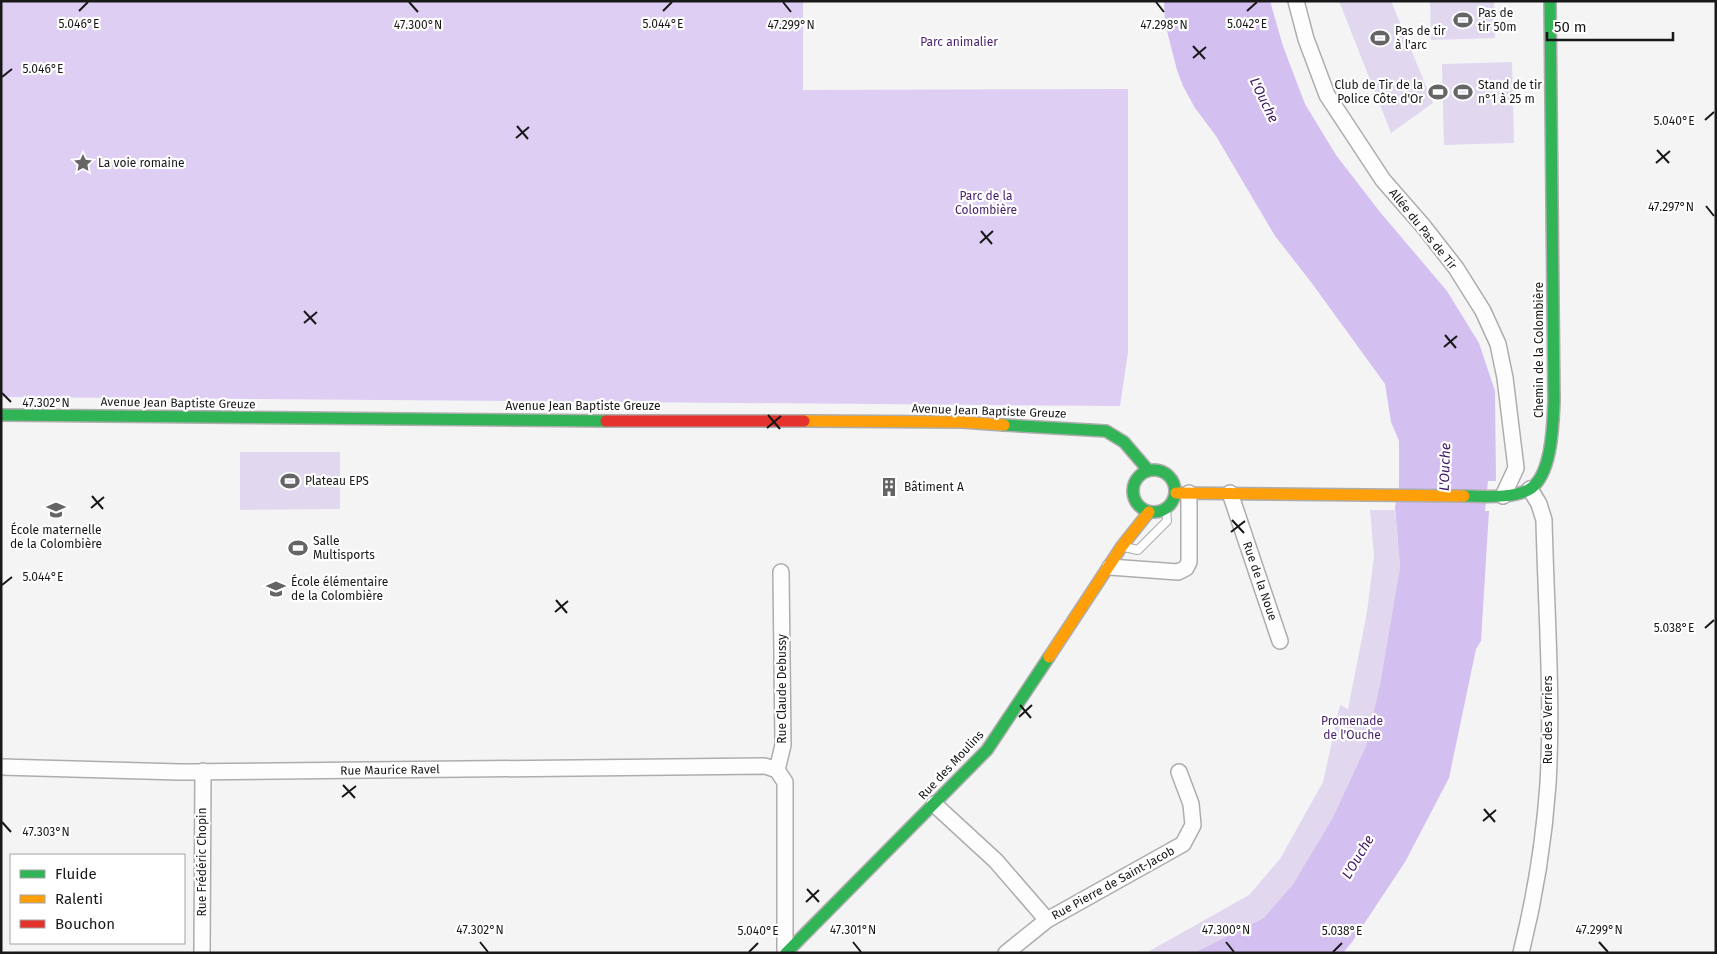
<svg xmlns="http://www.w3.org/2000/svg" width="1717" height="954" font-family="'Fira Sans',sans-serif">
<rect width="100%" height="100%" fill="#f4f4f5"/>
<path fill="#e1d7ef" d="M 1339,1 L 1391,1 L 1433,103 L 1391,133 Z
M 1430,1 L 1494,1 L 1495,38 L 1431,40 Z
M 1512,62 L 1514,143 L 1444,145 L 1442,64 Z
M 240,452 L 340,452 L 340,509 L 240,510 Z
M 1370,510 L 1395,510 L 1400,567 L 1380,684 L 1366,746 L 1332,819 L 1293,884 L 1265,918 L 1194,953 L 1146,953 L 1249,895 L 1280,859 L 1323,782 L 1340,705 L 1348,709 L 1367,612 L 1374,556 Z"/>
<path fill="#decef4" d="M 1,1 L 803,1 L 803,90 L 1128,89 L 1128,352 L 1120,406 L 1,397 Z"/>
<path fill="#d4c0f0" d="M 1164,1 L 1270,1 L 1283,46 L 1305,104 L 1336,155 L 1380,212 L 1447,291 L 1479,343 L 1495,391 L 1496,481 L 1488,481 L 1485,511 L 1489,511 L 1481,641 L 1476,649 L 1449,778 L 1405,862 L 1352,942 L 1343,953 L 1194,953 L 1264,918 L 1293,884 L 1332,819 L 1366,746 L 1380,684 L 1400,567 L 1395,507 L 1399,486 L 1399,441 L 1391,422 L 1385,384 L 1311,282 L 1275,236 L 1216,136 L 1195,108 L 1183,86 L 1177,70 L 1170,43 L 1165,23 Z"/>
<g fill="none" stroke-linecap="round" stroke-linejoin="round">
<g stroke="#adadae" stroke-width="10">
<path id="lane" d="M 1124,547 L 1138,550 L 1167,521 L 1166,509"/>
</g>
<g stroke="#adadae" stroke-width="18">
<path id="street" d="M 1296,1 L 1306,39 L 1327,95 L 1383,180 L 1424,227 L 1456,268 L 1483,311 L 1498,344 L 1505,378 L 1516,468 L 1503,496
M 1230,493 L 1280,641
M 1110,567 L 1178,572 L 1186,568 L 1189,562 L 1189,493
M 781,572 L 783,745 L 777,770 L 785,782 L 785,953
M 1,767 L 180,772 L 765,766 L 777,770
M 934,804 L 996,861 L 1047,920
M 202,953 L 203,771
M 1006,953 L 1047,920 L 1183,844 L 1193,825 L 1191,804 L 1179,772
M 1521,953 C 1535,897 1544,841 1548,784 C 1553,696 1546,608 1544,520 L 1539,504 L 1530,489"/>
</g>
<g stroke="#adadae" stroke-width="14">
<path id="fast" d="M 1,415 L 606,421
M 1004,425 L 1106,431 L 1124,442 L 1148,470
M1133 491a21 21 0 1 1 42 0a21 21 0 1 1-42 0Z
M 1464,496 C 1482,496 1513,499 1530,489 C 1552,475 1553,425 1554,401 L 1550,1
M 786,953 L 987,750 L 1049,657"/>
</g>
<g stroke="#adadae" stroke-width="14">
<path id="slow" d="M 804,421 L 962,422 L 1004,425
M 1176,493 L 1464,496
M 1049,657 L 1122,546 L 1149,512"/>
</g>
<g stroke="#adadae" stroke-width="14">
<path id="jam" d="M 606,421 L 804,421"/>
</g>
<use href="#lane" stroke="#fdfdfe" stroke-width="8"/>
<use href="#street" stroke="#fdfdfe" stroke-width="15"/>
<use href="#fast" stroke="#30b455" stroke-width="11"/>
<use href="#slow" stroke="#ff9f0a" stroke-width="11"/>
<use href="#jam" stroke="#e5322d" stroke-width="11"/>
</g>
<path fill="none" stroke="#191819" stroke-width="2" d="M 409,2 L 418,12M 783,2 L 791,12M 1156,2 L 1164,12M 79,11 L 88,2M 663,11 L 672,2M 1247,11 L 1257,2M 1193,46 L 1205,59M 1193,58 L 1206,47M 2,77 L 12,69M 1705,120 L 1714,112M 517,126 L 528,139M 516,138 L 529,127M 1657,150 L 1669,163M 1656,163 L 1670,151M 1706,206 L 1714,216M 981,231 L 992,244M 980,243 L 993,231M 304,311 L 316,324M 304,323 L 317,312M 1445,335 L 1456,348M 1444,347 L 1457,336M 2,393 L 11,402M 768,415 L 780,429M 767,428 L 781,416M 92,496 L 103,509M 91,508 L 104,497M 1232,520 L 1244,533M 1231,532 L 1245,521M 2,585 L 12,577M 556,600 L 567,613M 555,612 L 568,601M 1705,628 L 1714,620M 1020,705 L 1031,718M 1019,717 L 1032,705M 343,785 L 355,798M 342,797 L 356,786M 1484,809 L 1495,822M 1483,821 L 1496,810M 2,822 L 11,832M 807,889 L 819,902M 806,902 L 819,890M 480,942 L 488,952M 853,942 L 861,952M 1226,942 L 1234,952M 1599,942 L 1608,952M 749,952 L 758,943M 1333,952 L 1342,943"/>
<defs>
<g id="stadium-bare" transform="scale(1.5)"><path d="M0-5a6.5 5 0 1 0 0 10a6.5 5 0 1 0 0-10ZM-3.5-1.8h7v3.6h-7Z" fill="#666566" stroke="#fff" stroke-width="2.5" paint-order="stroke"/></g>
<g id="sight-bare" transform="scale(1.5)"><path d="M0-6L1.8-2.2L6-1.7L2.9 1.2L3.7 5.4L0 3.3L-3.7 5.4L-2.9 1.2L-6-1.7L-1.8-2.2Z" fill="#666566" stroke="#fff" stroke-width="2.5" paint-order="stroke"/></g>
<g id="building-bare" transform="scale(1.5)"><path d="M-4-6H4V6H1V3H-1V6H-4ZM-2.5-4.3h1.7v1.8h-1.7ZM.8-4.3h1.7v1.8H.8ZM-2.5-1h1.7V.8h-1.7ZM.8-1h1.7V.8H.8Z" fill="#666566" stroke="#fff" stroke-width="2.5" paint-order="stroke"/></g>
<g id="school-bare" transform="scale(1.5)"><path d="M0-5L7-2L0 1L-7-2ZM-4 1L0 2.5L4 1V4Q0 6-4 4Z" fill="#666566" stroke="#fff" stroke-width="2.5" paint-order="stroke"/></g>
</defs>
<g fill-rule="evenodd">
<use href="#stadium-bare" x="1463" y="20"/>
<use href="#stadium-bare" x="1380" y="38"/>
<use href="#stadium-bare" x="1438" y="92"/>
<use href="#stadium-bare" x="1463" y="92"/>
<use href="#sight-bare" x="83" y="163"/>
<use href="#stadium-bare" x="290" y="481"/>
<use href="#building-bare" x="889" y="487"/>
<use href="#school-bare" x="56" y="510"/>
<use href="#stadium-bare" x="298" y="548"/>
<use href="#school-bare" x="276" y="589"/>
</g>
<g text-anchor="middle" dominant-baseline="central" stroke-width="4.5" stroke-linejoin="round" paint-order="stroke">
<g font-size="12" fill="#191819" stroke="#fff" text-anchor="start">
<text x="1478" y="13">Pas de<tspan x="1478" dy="14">tir 50m</tspan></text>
<text x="1395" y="31">Pas de tir<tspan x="1395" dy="14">à l'arc</tspan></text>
<text x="1423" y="85" text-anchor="end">Club de Tir de la<tspan x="1423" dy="14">Police Côte d'Or</tspan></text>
<text x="1478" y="85">Stand de tir<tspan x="1478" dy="14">n°1 à 25 m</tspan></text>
<text x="98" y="163">La voie romaine</text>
<text x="305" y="481">Plateau EPS</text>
<text x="904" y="487">Bâtiment A</text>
<text x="56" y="530" text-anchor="middle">École maternelle<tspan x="56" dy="14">de la Colombière</tspan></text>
<text x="313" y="541">Salle<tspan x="313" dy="14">Multisports</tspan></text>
<text x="291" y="582">École élémentaire<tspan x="291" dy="14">de la Colombière</tspan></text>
</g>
<g font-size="12" fill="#471e6c" stroke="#fff">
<text x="959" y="42">Parc animalier</text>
<text x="986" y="196">Parc de la<tspan x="986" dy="14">Colombière</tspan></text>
<text x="1352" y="721">Promenade<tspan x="1352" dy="14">de l'Ouche</tspan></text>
</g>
<g font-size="12" fill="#191819" stroke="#fff">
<text transform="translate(1423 229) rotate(51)">Allée du Pas de Tir</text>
<text transform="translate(1539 350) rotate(-90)">Chemin de la Colombière</text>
<text transform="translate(178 403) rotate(1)">Avenue Jean Baptiste Greuze</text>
<text x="583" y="406">Avenue Jean Baptiste Greuze</text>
<text transform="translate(989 411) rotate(2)">Avenue Jean Baptiste Greuze</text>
<text transform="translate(1260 581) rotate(71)">Rue de la Noue</text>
<text transform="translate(782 689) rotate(-90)">Rue Claude Debussy</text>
<text transform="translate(1548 720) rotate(-90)">Rue des Verriers</text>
<text transform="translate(951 765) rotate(-47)">Rue des Moulins</text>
<text transform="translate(390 770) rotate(-1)">Rue Maurice Ravel</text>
<text transform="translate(202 862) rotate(-90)">Rue Frédéric Chopin</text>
<text transform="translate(1113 883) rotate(-29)">Rue Pierre de Saint-Jacob</text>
</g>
<g font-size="14" font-style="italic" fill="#401765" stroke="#fff">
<text transform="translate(1264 100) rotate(64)">L'Ouche</text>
<text transform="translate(1445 467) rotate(-88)">L'Ouche</text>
<text transform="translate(1358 857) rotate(-59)">L'Ouche</text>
</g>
</g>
<g font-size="12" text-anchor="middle" fill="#191819" stroke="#fff" stroke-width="4.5" stroke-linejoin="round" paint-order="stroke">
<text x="79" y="28">5.046°E</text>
<text x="663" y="28">5.044°E</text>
<text x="1247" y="28">5.042°E</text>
<text x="418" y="29">47.300°N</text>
<text x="791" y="29">47.299°N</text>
<text x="1164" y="29">47.298°N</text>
<text x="43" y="73">5.046°E</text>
<text x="1674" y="125">5.040°E</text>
<text x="1671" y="211">47.297°N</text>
<text x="46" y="407">47.302°N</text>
<text x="43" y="581">5.044°E</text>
<text x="1674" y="632">5.038°E</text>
<text x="46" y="836">47.303°N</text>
<text x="480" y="934">47.302°N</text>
<text x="853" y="934">47.301°N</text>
<text x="1226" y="934">47.300°N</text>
<text x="1599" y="934">47.299°N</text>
<text x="758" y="935">5.040°E</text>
<text x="1342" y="935">5.038°E</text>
</g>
<rect width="1717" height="954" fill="none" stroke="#191819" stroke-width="5"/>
<rect x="10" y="854" width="175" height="90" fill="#ffffff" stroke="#a3a3a3"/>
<rect x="20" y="870" width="25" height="8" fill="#30b455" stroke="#a3a3a3"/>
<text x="55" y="879" font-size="15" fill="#191819">Fluide</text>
<rect x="20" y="895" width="25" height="8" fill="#ff9f0a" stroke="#a3a3a3"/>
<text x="55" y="904" font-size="15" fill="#191819">Ralenti</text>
<rect x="20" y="920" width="25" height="8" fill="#e5322d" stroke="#a3a3a3"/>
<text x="55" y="929" font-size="15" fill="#191819">Bouchon</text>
<path d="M1547 32v8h126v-8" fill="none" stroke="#191819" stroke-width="2.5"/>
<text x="1554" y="32" font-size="15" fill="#191819" stroke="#ffffff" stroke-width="4" paint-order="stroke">50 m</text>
</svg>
